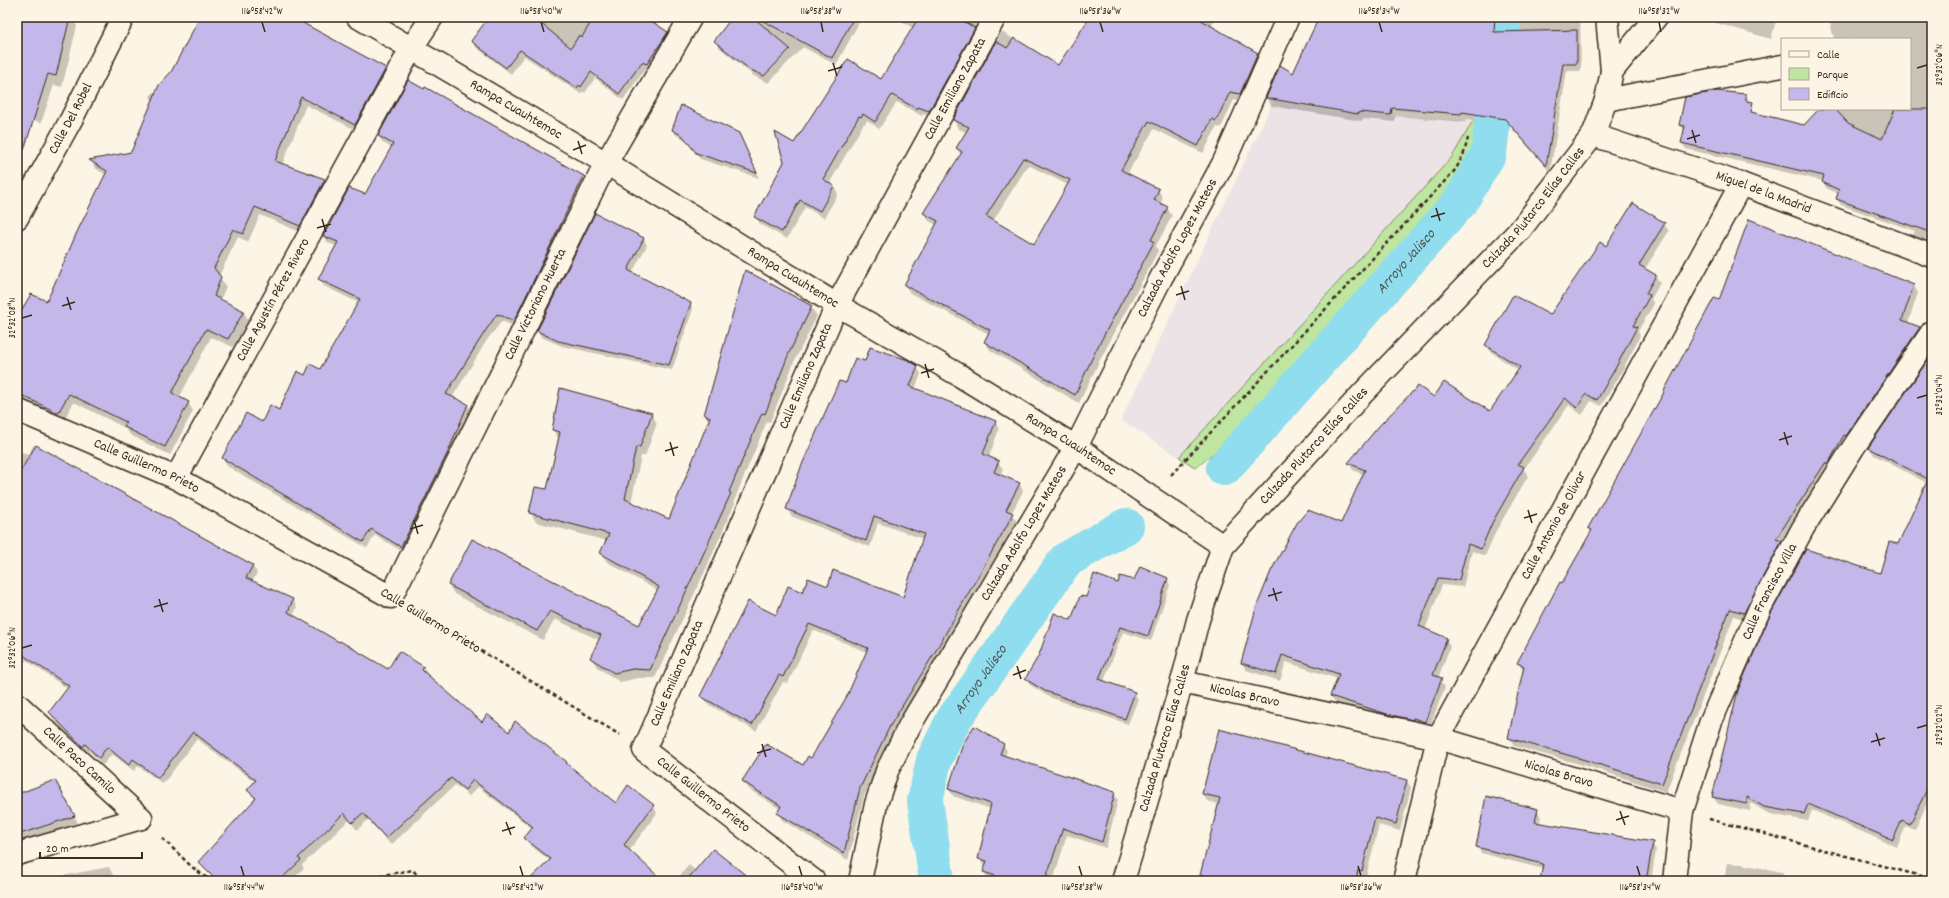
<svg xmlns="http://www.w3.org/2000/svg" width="1949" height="898" font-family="Dekko,sans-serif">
<rect width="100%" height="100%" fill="#fcf5e5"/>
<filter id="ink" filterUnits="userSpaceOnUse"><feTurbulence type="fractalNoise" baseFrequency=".025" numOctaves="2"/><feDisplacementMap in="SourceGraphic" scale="8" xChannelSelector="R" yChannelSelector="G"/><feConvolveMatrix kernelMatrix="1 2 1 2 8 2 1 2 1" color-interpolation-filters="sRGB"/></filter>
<g filter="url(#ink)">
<path fill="#ebe3e6" d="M 1274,100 L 1334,112 L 1473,121 L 1452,157 L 1179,457 L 1121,420 Z"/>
<path fill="#bfe6a1" stroke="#7d8860" d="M 1473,121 L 1483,121 L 1479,153 L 1457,187 L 1216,451 L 1196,468 L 1179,457 L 1452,157 Z"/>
<path fill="#0003" fill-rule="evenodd" d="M 17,17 L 72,17 L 77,26 L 62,87 L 54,85 L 41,123 L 20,116 L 17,131 Z
M 201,17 L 300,17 L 297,21 L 385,69 L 390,78 L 360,132 L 306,105 L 282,165 L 325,180 L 329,189 L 305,234 L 260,215 L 248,242 L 238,237 L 219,276 L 226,287 L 220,300 L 244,312 L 248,320 L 233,347 L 211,337 L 179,398 L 188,402 L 193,411 L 170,455 L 130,435 L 125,428 L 74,402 L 63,421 L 17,399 L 17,332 L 47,302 L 106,175 L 95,168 L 91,160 L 131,152 L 153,102 L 150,96 L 172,73 Z
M 490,17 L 532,17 L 535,20 L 537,17 L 655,17 L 652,22 L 667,33 L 671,39 L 651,70 L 646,68 L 623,100 L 595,78 L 585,93 L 583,91 L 581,94 L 524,56 L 511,74 L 476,47 L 472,41 Z
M 745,17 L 862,17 L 836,65 L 803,47 L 768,83 L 754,76 L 720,48 L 716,41 Z
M 895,17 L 978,17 L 984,26 L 933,118 L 923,114 L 922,116 L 897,102 L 879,129 L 867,120 L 865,124 L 864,123 L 829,184 L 834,186 L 838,194 L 824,218 L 805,207 L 787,239 L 760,224 L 756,217 L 794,144 L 882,81 L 913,28 Z
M 1080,17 L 1216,17 L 1211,27 L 1258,54 L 1263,62 L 1245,102 L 1234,100 L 1221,128 L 1217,127 L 1203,153 L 1154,129 L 1127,174 L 1158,190 L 1163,198 L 1160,204 L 1167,208 L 1172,216 L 1156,246 L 1158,251 L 1101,358 L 1079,403 L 990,350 L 985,342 L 989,334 L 910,293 L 905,285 L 937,225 L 929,221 L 924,213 L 961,155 L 957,148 L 967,132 L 958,129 L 954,120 L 1002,32 L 1059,66 L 1088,21 ZM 1028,165 L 1068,185 L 1034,246 L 993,221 Z
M 1320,17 L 1580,17 L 1581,71 L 1567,71 L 1550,172 L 1511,127 L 1466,119 L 1465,122 L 1395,116 L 1395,122 L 1363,119 L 1362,121 L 1271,106 L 1267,98 L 1294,74 Z
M 1704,17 L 1932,17 L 1932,247 L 1917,241 L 1913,235 L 1915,231 L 1841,205 L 1837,199 L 1839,194 L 1826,188 L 1823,181 L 1686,149 L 1682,143 L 1685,131 L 1680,125 L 1746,95 L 1749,101 L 1746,119 L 1805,126 L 1820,109 L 1910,109 L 1910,39 L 1834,39 L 1829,19 L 1776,21 L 1771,39 L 1706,20 Z
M 673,130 L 739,134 L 759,178 L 700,159 L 688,141 L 676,135 Z
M 379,136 L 583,177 L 588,184 L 518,328 L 502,321 L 487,340 L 452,398 L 468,405 L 472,412 L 405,553 L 375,535 L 367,548 L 227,466 L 223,458 L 246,414 L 263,423 L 279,411 L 320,371 L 359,303 L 324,286 L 320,279 L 337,246 L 328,243 L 324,236 L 366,195 L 392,148 L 383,143 Z
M 596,215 L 644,239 L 647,245 L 632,273 L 690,303 L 693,309 L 672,370 L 562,346 L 541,337 L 538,331 Z
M 1664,224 L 1669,231 L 1645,269 L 1655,275 L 1660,283 L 1651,299 L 1654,304 L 1638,331 L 1640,336 L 1619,377 L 1601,406 L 1591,401 L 1582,415 L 1569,405 L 1524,469 L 1528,476 L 1496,531 L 1485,556 L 1472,551 L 1463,587 L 1442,585 L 1425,630 L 1446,639 L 1450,647 L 1438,678 L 1445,687 L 1429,729 L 1392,721 L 1336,704 L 1331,696 L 1338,679 L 1286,662 L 1280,681 L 1246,670 L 1242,663 L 1341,525 L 1364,475 L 1353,470 L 1349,463 L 1434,398 L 1491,413 L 1519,371 L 1491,352 L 1486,345 L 1550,316 L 1607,247 Z
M 1914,286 L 1918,293 L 1907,326 L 1909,330 L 1851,443 L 1749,621 L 1734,616 L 1666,792 L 1590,767 L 1514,746 L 1510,738 L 1524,671 L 1518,663 L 1592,533 L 1589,528 L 1719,301 Z
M 811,307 L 817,316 L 794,362 L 770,422 L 767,421 L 734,501 L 735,503 L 706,569 L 655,678 L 638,678 L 620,682 L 597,667 L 591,658 L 599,640 L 555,619 L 543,640 L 454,594 L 449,585 L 639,626 L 658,591 L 607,562 L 601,553 L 607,541 L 536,522 L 530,512 L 548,490 L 559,439 L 553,430 L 651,414 L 657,423 L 645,456 L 641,456 L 631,503 L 670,520 L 709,421 L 705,415 Z
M 866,363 L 917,366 L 921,374 L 915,389 L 995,422 L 999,429 L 989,457 L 998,462 L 1003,469 L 1000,475 L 1019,483 L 1023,491 L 1011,514 L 1017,521 L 1010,534 L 939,659 L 893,733 L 864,796 L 848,860 L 782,820 L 778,813 L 780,809 L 747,788 L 743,781 L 804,766 L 811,760 L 848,697 L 867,652 L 813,630 L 788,683 L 783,682 L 756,731 L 706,703 L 702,696 L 776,616 L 803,594 L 828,587 L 904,599 L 923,539 L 878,523 L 870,547 L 791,516 L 787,508 L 847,385 Z
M 1932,368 L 1932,792 L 1915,830 L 1906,826 L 1897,847 L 1812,810 L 1808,821 L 1769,814 L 1751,803 L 1750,811 L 1718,804 L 1713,797 L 1739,690 L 1880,575 L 1898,546 L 1927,483 L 1874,455 L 1870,448 Z
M 33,445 L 252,565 L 257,573 L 252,582 L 293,600 L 297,607 L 293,616 L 389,670 L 423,668 L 428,675 L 482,724 L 510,734 L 566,762 L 569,767 L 616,804 L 653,805 L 657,813 L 629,851 L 661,881 L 529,881 L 549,860 L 530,845 L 525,838 L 533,829 L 478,787 L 469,796 L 455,785 L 391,845 L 368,820 L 357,830 L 349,820 L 302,865 L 304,868 L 291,881 L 269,881 L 256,800 L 248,790 L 255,782 L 197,739 L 163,784 L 138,766 L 134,771 L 112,754 L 103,765 L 89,751 L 88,753 L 54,720 L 50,712 L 68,689 L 26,660 L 19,668 L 17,667 L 17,450 L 29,455 Z
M 1167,579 L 1170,585 L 1151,641 L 1123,632 L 1104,681 L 1134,693 L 1138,699 L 1128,724 L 1049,697 L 1030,685 L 1026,679 L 1072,622 L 1086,599 L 1118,584 Z
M 1003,744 L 1007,751 L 1005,756 L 1114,793 L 1118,800 L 1106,848 L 1067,835 L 1053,881 L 993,881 L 988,879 L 984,872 L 986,866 L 983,865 L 979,858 L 991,809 L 953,796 L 949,789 Z
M 55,781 L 78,823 L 17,843 L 17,796 Z
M 1407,781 L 1411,788 L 1400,831 L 1379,825 L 1365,881 L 1204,881 L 1201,875 L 1219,804 L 1207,801 L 1203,794 Z
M 1537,810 L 1541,817 L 1539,824 L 1652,843 L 1656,850 L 1651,881 L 1541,881 L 1543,869 L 1481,853 L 1477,846 Z
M 1727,863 L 1741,864 L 1782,872 L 1787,881 L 1724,881 Z
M 689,865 L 696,871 L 749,881 L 675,881 Z
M 109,867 L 116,881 L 35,881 Z"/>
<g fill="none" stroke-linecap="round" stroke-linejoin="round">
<g stroke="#8fddee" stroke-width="36">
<path id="s1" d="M 1224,468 L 1460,202 L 1489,153 L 1504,17"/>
<path id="s2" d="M 937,881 L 925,801 L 934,760 L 954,719 L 1066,560 L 1126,526"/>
</g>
</g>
<path fill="#c4b8ea" stroke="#3b2a1e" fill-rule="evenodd" d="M 17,17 L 70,17 L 56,76 L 48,74 L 24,150 L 17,149 Z
M 200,17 L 292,17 L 386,68 L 355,125 L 301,97 L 275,161 L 325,179 L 300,226 L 255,207 L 243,234 L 233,229 L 214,268 L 221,277 L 214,296 L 244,311 L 228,339 L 206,329 L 172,393 L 189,402 L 165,447 L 124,427 L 126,422 L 69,394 L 58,413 L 17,393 L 17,318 L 31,294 L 47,301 L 77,232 L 107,171 L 89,160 L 131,152 L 159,85 L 171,72 Z
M 489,17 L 533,17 L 571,48 L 579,35 L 582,37 L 594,17 L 645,17 L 668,32 L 647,64 L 642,62 L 619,94 L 591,72 L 581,87 L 579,85 L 577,88 L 520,50 L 506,68 L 471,41 Z
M 732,17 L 753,17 L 790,49 L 764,76 L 749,69 L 714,41 Z
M 756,17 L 854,17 L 832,58 Z
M 919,17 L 956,17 L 975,28 L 929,111 L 918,107 L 917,109 L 892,95 L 875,122 L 863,114 L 861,117 L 859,116 L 823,179 L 834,186 L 820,211 L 800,200 L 782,232 L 754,217 L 784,162 L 775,132 L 794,143 L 848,59 L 881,79 Z
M 1090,17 L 1196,17 L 1258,53 L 1240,94 L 1230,92 L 1216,121 L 1212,119 L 1198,146 L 1149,121 L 1121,170 L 1159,189 L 1154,200 L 1168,207 L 1151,240 L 1154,242 L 1096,350 L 1075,395 L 984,342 L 990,330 L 904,285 L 938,221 L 923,213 L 962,152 L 956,148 L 969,127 L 953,120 L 996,41 L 1007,48 L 1014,38 L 1058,65 ZM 1023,158 L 1070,180 L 1034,244 L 986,216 Z
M 1319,17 L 1495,17 L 1494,32 L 1577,30 L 1577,64 L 1563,64 L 1546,166 L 1505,119 L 1462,112 L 1461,114 L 1392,108 L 1391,115 L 1359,112 L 1358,114 L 1266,98 L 1280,65 L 1293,73 Z
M 408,80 L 424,89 L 425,87 L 584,176 L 514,321 L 497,314 L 484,333 L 446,394 L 468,404 L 448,452 L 401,547 L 371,529 L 363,542 L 222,458 L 246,413 L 262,422 L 270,405 L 279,410 L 297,371 L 305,375 L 310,364 L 320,369 L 360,299 L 318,279 L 338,242 L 323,236 L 349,188 L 365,194 L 393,144 L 378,136 Z
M 1717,91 L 1746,94 L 1746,101 L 1753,102 L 1751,112 L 1804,125 L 1819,109 L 1835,109 L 1848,123 L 1882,139 L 1895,109 L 1932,109 L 1932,233 L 1836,199 L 1839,190 L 1822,182 L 1824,176 L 1681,143 L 1685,126 L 1679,125 L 1685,97 Z
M 681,105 L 739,133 L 757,173 L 696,153 L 683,136 L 672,130 Z
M 1633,203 L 1665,223 L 1639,265 L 1656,275 L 1646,293 L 1650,295 L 1633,326 L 1637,327 L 1615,369 L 1597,400 L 1586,394 L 1577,408 L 1565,398 L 1518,464 L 1524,467 L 1492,523 L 1481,549 L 1468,544 L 1459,580 L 1438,578 L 1419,626 L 1447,638 L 1433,675 L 1442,678 L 1425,722 L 1413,718 L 1413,720 L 1387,714 L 1330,696 L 1339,674 L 1282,655 L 1276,674 L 1241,663 L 1256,608 L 1271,571 L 1297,523 L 1308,510 L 1341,523 L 1365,470 L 1348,463 L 1379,426 L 1418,386 L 1434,397 L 1444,382 L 1490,411 L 1520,367 L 1485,345 L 1513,295 L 1550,315 L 1600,242 L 1606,246 Z
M 595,213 L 644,238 L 628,270 L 691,303 L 669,365 L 558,341 L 537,331 Z
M 1749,219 L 1914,285 L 1902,320 L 1920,327 L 1846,436 L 1844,435 L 1828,464 L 1826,462 L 1776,539 L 1782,541 L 1744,613 L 1730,609 L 1662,784 L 1585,760 L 1508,738 L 1524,666 L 1517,663 L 1560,582 L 1562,583 L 1592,530 L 1588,528 L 1663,394 L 1665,389 L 1714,298 L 1719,300 Z
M 745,270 L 812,306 L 789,353 L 765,414 L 762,413 L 729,492 L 731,493 L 701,559 L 650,670 L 633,669 L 614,673 L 590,658 L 601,635 L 550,611 L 537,631 L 448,585 L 472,539 L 639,625 L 659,587 L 600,553 L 609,534 L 529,513 L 535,487 L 547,489 L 560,432 L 552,430 L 560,388 L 652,413 L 640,447 L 636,447 L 625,499 L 669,519 L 710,417 L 704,415 Z
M 870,347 L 908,360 L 918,366 L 910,386 L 996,421 L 983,454 L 999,461 L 994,472 L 1020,483 L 1006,510 L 1013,513 L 1006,527 L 935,652 L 890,726 L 860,788 L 844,853 L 777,813 L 781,806 L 742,781 L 766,744 L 803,765 L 808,756 L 811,758 L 847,696 L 868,648 L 809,624 L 783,677 L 779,675 L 752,725 L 700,696 L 748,601 L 776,615 L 788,586 L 802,592 L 808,578 L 828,586 L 833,570 L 903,597 L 924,534 L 874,516 L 866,541 L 786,509 L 801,467 L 839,381 L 846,383 L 855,358 L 865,361 Z
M 1932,354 L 1932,779 L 1910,824 L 1902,820 L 1893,840 L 1808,804 L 1804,814 L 1764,807 L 1747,797 L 1747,804 L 1712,797 L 1738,690 L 1771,613 L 1806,549 L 1880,573 L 1889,542 L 1898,544 L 1928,479 L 1868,448 Z
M 36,445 L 253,565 L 246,578 L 293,599 L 288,612 L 339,642 L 340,641 L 388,669 L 399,651 L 424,667 L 422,670 L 482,722 L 487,714 L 509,732 L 515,721 L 567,762 L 566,763 L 616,803 L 628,785 L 654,805 L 624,845 L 663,881 L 528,881 L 551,859 L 524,838 L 533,827 L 473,780 L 465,790 L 451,778 L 386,838 L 363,813 L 352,823 L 344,813 L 298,858 L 301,860 L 279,881 L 217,881 L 198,862 L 256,798 L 247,790 L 256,780 L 193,732 L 158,778 L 133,759 L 129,765 L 107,747 L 99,758 L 85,744 L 83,747 L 49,712 L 69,686 L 17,651 L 17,477 Z
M 1140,566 L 1168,578 L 1148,636 L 1120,627 L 1099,679 L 1135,692 L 1125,719 L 1045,691 L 1025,679 L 1039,655 L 1054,613 L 1071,620 L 1080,596 L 1086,597 L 1094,574 L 1118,583 L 1120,576 L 1134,580 Z
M 974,726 L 1004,744 L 1000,754 L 1115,792 L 1102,842 L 1063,828 L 1045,881 L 995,881 L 996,876 L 983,872 L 987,861 L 978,859 L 991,804 L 948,789 L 963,744 Z
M 1219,729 L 1407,780 L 1396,824 L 1375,818 L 1362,871 L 1358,870 L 1356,881 L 1216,881 L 1200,875 L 1220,798 L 1202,794 Z
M 55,780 L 75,816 L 17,835 L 17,794 Z
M 1486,796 L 1538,809 L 1535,822 L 1653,842 L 1646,881 L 1540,881 L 1543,864 L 1476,847 Z
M 713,849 L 753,881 L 686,881 Z"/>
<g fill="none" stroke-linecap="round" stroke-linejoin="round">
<g stroke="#3b2a1e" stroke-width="25">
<g id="street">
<path d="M 1607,17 L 1612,71"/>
<path d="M 1606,100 L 1782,66"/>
<path id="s3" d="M 1593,135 L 1741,184 L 1932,256"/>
<path id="s4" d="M 17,218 L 72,118 L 123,17"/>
<path id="s5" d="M 17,410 L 176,478 L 391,597 L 606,163 L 691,17"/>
<path id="s6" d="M 176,478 L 411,49 L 432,17"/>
<path id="s7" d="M 1182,682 L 1438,738 L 1682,811"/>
<path id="s8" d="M 17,704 L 141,818"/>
<path d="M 17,854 L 141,818"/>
<path id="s9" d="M 814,881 L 644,750 L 837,305 L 995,17"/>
<path id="s10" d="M 860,881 L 876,804 L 887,771 L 910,725 L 1076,447 L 1160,280 L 1224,162 L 1288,17"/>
<path id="s11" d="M 1404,881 L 1438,738 L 1741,184"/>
<path id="s12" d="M 1674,881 L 1682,811 L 1711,721 L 1760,608 L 1803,528 L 1853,448 L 1932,332"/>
</g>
</g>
<g stroke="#3b2a1e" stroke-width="25">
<g id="secondary">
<path id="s13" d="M 358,17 L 606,163 L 837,305 L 959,375 L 1076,447 L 1223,546"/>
<path id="s14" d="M 1123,881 L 1182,682 L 1198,620 L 1223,546 L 1363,393 L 1520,230 L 1593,135 L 1606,100 L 1612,71 L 1656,17"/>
</g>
</g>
<path stroke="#3b2a1e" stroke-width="2.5" stroke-dasharray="4 3" stroke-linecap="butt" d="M 1171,475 L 1456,169 L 1464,153 L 1468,138
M 415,611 L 620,735
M 1709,819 L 1932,879
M 162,838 L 192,867 L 211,881
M 345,881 L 413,870 L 422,881"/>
<use href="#street" stroke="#fcf5e5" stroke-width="22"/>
<use href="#secondary" stroke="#fcf5e5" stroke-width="22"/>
</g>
</g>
<path fill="none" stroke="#3b2a1e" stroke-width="1.5" d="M 262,22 L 265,32M 541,22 L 544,32M 821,22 L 823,32M 1100,22 L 1103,32M 1379,22 L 1382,32M 1659,22 L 1661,32M 833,63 L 837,76M 1917,68 L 1927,65M 828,71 L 842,67M 1692,130 L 1696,143M 1687,139 L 1700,135M 578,141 L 582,154M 573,150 L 586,145M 1436,208 L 1440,221M 1431,217 L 1445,213M 322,219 L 326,232M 317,228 L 331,224M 1181,286 L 1185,300M 1176,295 L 1189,291M 67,297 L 71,310M 62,306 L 75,302M 22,318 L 32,315M 925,364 L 929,378M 921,373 L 934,369M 1917,398 L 1927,395M 1784,432 L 1788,445M 1779,440 L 1792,436M 670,442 L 674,456M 665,451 L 678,447M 1528,510 L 1532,523M 1524,518 L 1537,514M 414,520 L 418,534M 410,529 L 423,525M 1273,588 L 1277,601M 1268,596 L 1282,592M 159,599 L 163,612M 154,607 L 168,603M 22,648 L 32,645M 1017,666 L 1021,679M 1013,675 L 1026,670M 1917,728 L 1927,725M 1876,733 L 1880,746M 1871,742 L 1885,738M 762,744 L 766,757M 757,753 L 771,749M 1620,811 L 1625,825M 1616,820 L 1629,816M 506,822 L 511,835M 502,831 L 515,827M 241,866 L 244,876M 520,866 L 523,876M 799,866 L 802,876M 1079,866 L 1082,876M 1358,866 L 1361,876M 1637,866 L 1640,876"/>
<g text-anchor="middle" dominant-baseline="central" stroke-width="4" stroke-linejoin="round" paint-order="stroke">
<g font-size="14" fill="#3b2a1e" stroke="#fcf5e5">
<text stroke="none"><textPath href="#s9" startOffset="946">Calle Emiliano Zapata</textPath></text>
<text stroke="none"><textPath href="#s13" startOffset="183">Rampa Cuauhtemoc</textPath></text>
<text stroke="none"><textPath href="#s4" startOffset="113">Calle Del Robel</textPath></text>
<text stroke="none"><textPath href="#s3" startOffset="180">Miguel de la Madrid</textPath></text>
<text stroke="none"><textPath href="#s14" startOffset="809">Calzada Plutarco Elías Calles</textPath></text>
<text stroke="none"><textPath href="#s10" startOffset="712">Calzada Adolfo Lopez Mateos</textPath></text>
<text stroke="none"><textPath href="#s13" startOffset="507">Rampa Cuauhtemoc</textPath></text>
<text stroke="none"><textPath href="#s6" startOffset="203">Calle Agustín Pérez Rivero</textPath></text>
<text stroke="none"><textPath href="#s5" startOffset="745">Calle Victoriano Huerta</textPath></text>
<text stroke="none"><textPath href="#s9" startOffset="622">Calle Emiliano Zapata</textPath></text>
<text stroke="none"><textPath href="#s13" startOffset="831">Rampa Cuauhtemoc</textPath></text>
<text stroke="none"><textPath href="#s14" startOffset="485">Calzada Plutarco Elías Calles</textPath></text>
<text stroke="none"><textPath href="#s5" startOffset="141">Calle Guillermo Prieto</textPath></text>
<text stroke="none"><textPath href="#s11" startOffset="389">Calle Antonio de Olivar</textPath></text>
<text stroke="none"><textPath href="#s10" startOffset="388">Calzada Adolfo Lopez Mateos</textPath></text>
<text stroke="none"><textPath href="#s12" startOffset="307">Calle Francisco Villa</textPath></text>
<text transform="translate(430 621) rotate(31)">Calle Guillermo Prieto</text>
<text stroke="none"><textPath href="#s9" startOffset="298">Calle Emiliano Zapata</textPath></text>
<text stroke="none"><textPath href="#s7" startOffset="64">Nicolas Bravo</textPath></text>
<text stroke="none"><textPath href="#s14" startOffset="149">Calzada Plutarco Elías Calles</textPath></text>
<text stroke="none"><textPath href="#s8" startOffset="84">Calle Paco Camilo</textPath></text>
<text stroke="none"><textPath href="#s7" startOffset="388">Nicolas Bravo</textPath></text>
<text transform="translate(703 795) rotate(38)">Calle Guillermo Prieto</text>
</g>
<g font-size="15" font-style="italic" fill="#505752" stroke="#fcf5e5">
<text stroke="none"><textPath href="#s1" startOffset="275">Arroyo Jalisco</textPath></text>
<text stroke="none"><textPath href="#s2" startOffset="216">Arroyo Jalisco</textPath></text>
</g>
</g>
<rect width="1949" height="898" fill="none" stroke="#fcf5e5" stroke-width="44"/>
<rect x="1781" y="38" width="130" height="72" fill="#fcf5e5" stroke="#afa495"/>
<rect x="1789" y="51" width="20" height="6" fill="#fcf5e5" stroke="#afa495"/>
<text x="1817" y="58" font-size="12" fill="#3b2a1e">Calle</text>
<rect x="1789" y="68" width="20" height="12" fill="#bfe6a1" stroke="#afa495"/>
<text x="1817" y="78" font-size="12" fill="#3b2a1e">Parque</text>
<rect x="1789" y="88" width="20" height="12" fill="#c4b8ea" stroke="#afa495"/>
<text x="1817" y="98" font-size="12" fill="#3b2a1e">Edificio</text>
<path d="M40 852v6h102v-6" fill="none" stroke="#3b2a1e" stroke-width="2"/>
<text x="46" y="852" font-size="12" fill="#3b2a1e" stroke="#fcf5e5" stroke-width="3" paint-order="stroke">20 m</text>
<rect x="22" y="22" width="1905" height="854" fill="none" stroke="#3b2a1e" stroke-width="1.5"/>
<g font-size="10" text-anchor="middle" fill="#3b2a1e">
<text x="262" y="14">116°58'42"W</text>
<text x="541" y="14">116°58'40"W</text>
<text x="821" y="14">116°58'38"W</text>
<text x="1100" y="14">116°58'36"W</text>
<text x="1379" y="14">116°58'34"W</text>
<text x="1659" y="14">116°58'32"W</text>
<text transform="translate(1938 65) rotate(-90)" y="4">32°32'06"N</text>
<text transform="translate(11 318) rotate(-90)" y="4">32°32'08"N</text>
<text transform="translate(1938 395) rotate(-90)" y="4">32°32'04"N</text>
<text transform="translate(11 648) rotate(-90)" y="4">32°32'06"N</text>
<text transform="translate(1938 725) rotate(-90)" y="4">32°32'02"N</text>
<text x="244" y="890">116°58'44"W</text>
<text x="523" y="890">116°58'42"W</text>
<text x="802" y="890">116°58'40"W</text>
<text x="1082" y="890">116°58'38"W</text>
<text x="1361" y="890">116°58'36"W</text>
<text x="1640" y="890">116°58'34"W</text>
</g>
</svg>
